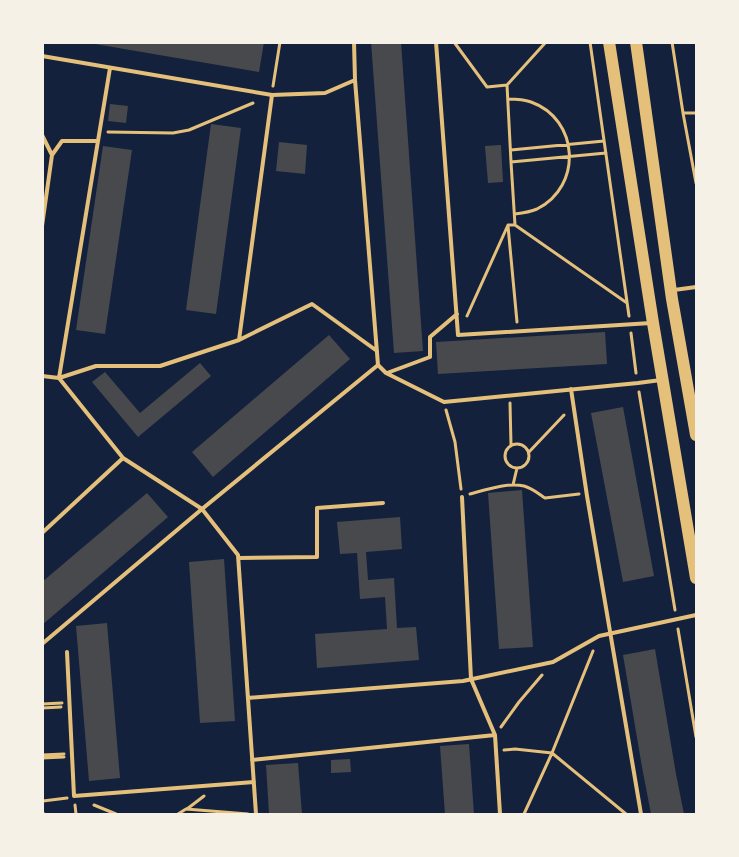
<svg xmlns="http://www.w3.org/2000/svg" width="739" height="857" font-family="'PT Sans Narrow',sans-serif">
<rect width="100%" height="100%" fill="#14213d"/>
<path fill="#48494c" d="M 95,42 L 264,42 L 259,72 L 95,44 Z
M 371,42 L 401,42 L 423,351 L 394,353 Z
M 110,104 L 128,106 L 126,123 L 108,121 Z
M 211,124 L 241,128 L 216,314 L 186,310 Z
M 279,142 L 307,145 L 305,174 L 276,171 Z
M 501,145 L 503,182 L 488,183 L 485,146 Z
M 103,146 L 132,150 L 105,334 L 76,330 Z
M 605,332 L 607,364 L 438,374 L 436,342 Z
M 329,335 L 350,359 L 213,477 L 192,452 Z
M 200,363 L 211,376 L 138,437 L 92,382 L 105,372 L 140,413 Z
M 623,407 L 654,576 L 623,582 L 591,413 Z
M 522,490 L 533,647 L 499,649 L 488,493 Z
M 147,493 L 168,517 L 42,625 L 42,582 Z
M 400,517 L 402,549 L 366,552 L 368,580 L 394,578 L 397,628 L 416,627 L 419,660 L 317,668 L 315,634 L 387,629 L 385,597 L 360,599 L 357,553 L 340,554 L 337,522 Z
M 224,559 L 235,721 L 200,723 L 189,562 Z
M 107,623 L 120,778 L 89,781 L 76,626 Z
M 655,649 L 676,774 L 684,814 L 651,814 L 642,767 L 623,655 Z
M 469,744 L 474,814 L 445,814 L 440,746 Z
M 350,759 L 351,772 L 331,773 L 331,760 Z
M 298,763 L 302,814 L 269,814 L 266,765 Z"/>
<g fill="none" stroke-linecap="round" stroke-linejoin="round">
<path stroke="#e5c07b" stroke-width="3" d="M 454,42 L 487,87 L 507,85 L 546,42
M 590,42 L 629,316
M 672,42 L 683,113 L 696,183
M 507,85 L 511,162 L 606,153
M 273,86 L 280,42
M 508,99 C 515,99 523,99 531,102 C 579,119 583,186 537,209 C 530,212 523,213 515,214
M 683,113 L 696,113
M 108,132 L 173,133 L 189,130 L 253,103
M 511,150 L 604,141
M 511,162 L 515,225 L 627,303
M 508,226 L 517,322
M 467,316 L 508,225 L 515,225
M 631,333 L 636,373
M 639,392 L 675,610
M 510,403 L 511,445
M 446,410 L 455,442 L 461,489
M505 456a12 12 0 1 1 24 0a12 12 0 1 1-24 0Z
M 529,452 L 564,415
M 513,485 L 517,468
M 470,494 C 485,490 508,482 524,486 C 532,488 539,494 545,498 L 579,494
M 678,629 L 696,737
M 42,704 L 62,703
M 42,708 L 61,707
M 501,727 L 519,702 L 542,675
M 504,750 L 515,749 L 552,753 L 626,814
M 42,755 L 64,754
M 42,758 L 64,757
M 43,801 L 67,798
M 75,805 L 76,814
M 94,805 L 116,814
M 187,809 L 204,796
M 178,814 L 186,809 L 248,814
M 524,814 L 552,753 L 593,651"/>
<path stroke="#e5c07b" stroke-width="4" d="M 354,42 L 355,80 L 378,365
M 436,42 L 458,335 L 651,323
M 42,56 L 272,95 L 325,93 L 355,80
M 110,68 L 59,378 L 96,366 L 160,366 L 239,340 L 312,304 L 377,351
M 42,135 L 52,155
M 42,226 L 52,155 L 62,141 L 98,141
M 674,290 L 696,287
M 239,340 L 272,95
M 387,373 L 430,357 L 430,337 L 457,314
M 42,376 L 59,378 L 123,458 L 202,509 L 238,555 L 256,814
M 571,389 L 587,496 L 641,814
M 42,533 L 123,458
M 239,558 L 317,557 L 317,508 L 383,503
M 42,644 L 202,509 L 378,365 L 386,373 L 444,402 L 638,383 L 661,380
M 67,652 L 74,796 L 254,782
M 248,698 L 463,681 L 553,662 L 599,636 L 696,615
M 495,735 L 500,814
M 252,760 L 495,735 L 471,679 L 462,497
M 42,812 L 43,814"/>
<path stroke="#e5c07b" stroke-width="12" d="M 609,42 L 653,323 L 696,578
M 636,42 L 672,299 L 696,435"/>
</g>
<rect width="739" height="857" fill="none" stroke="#f6f1e7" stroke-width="88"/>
</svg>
